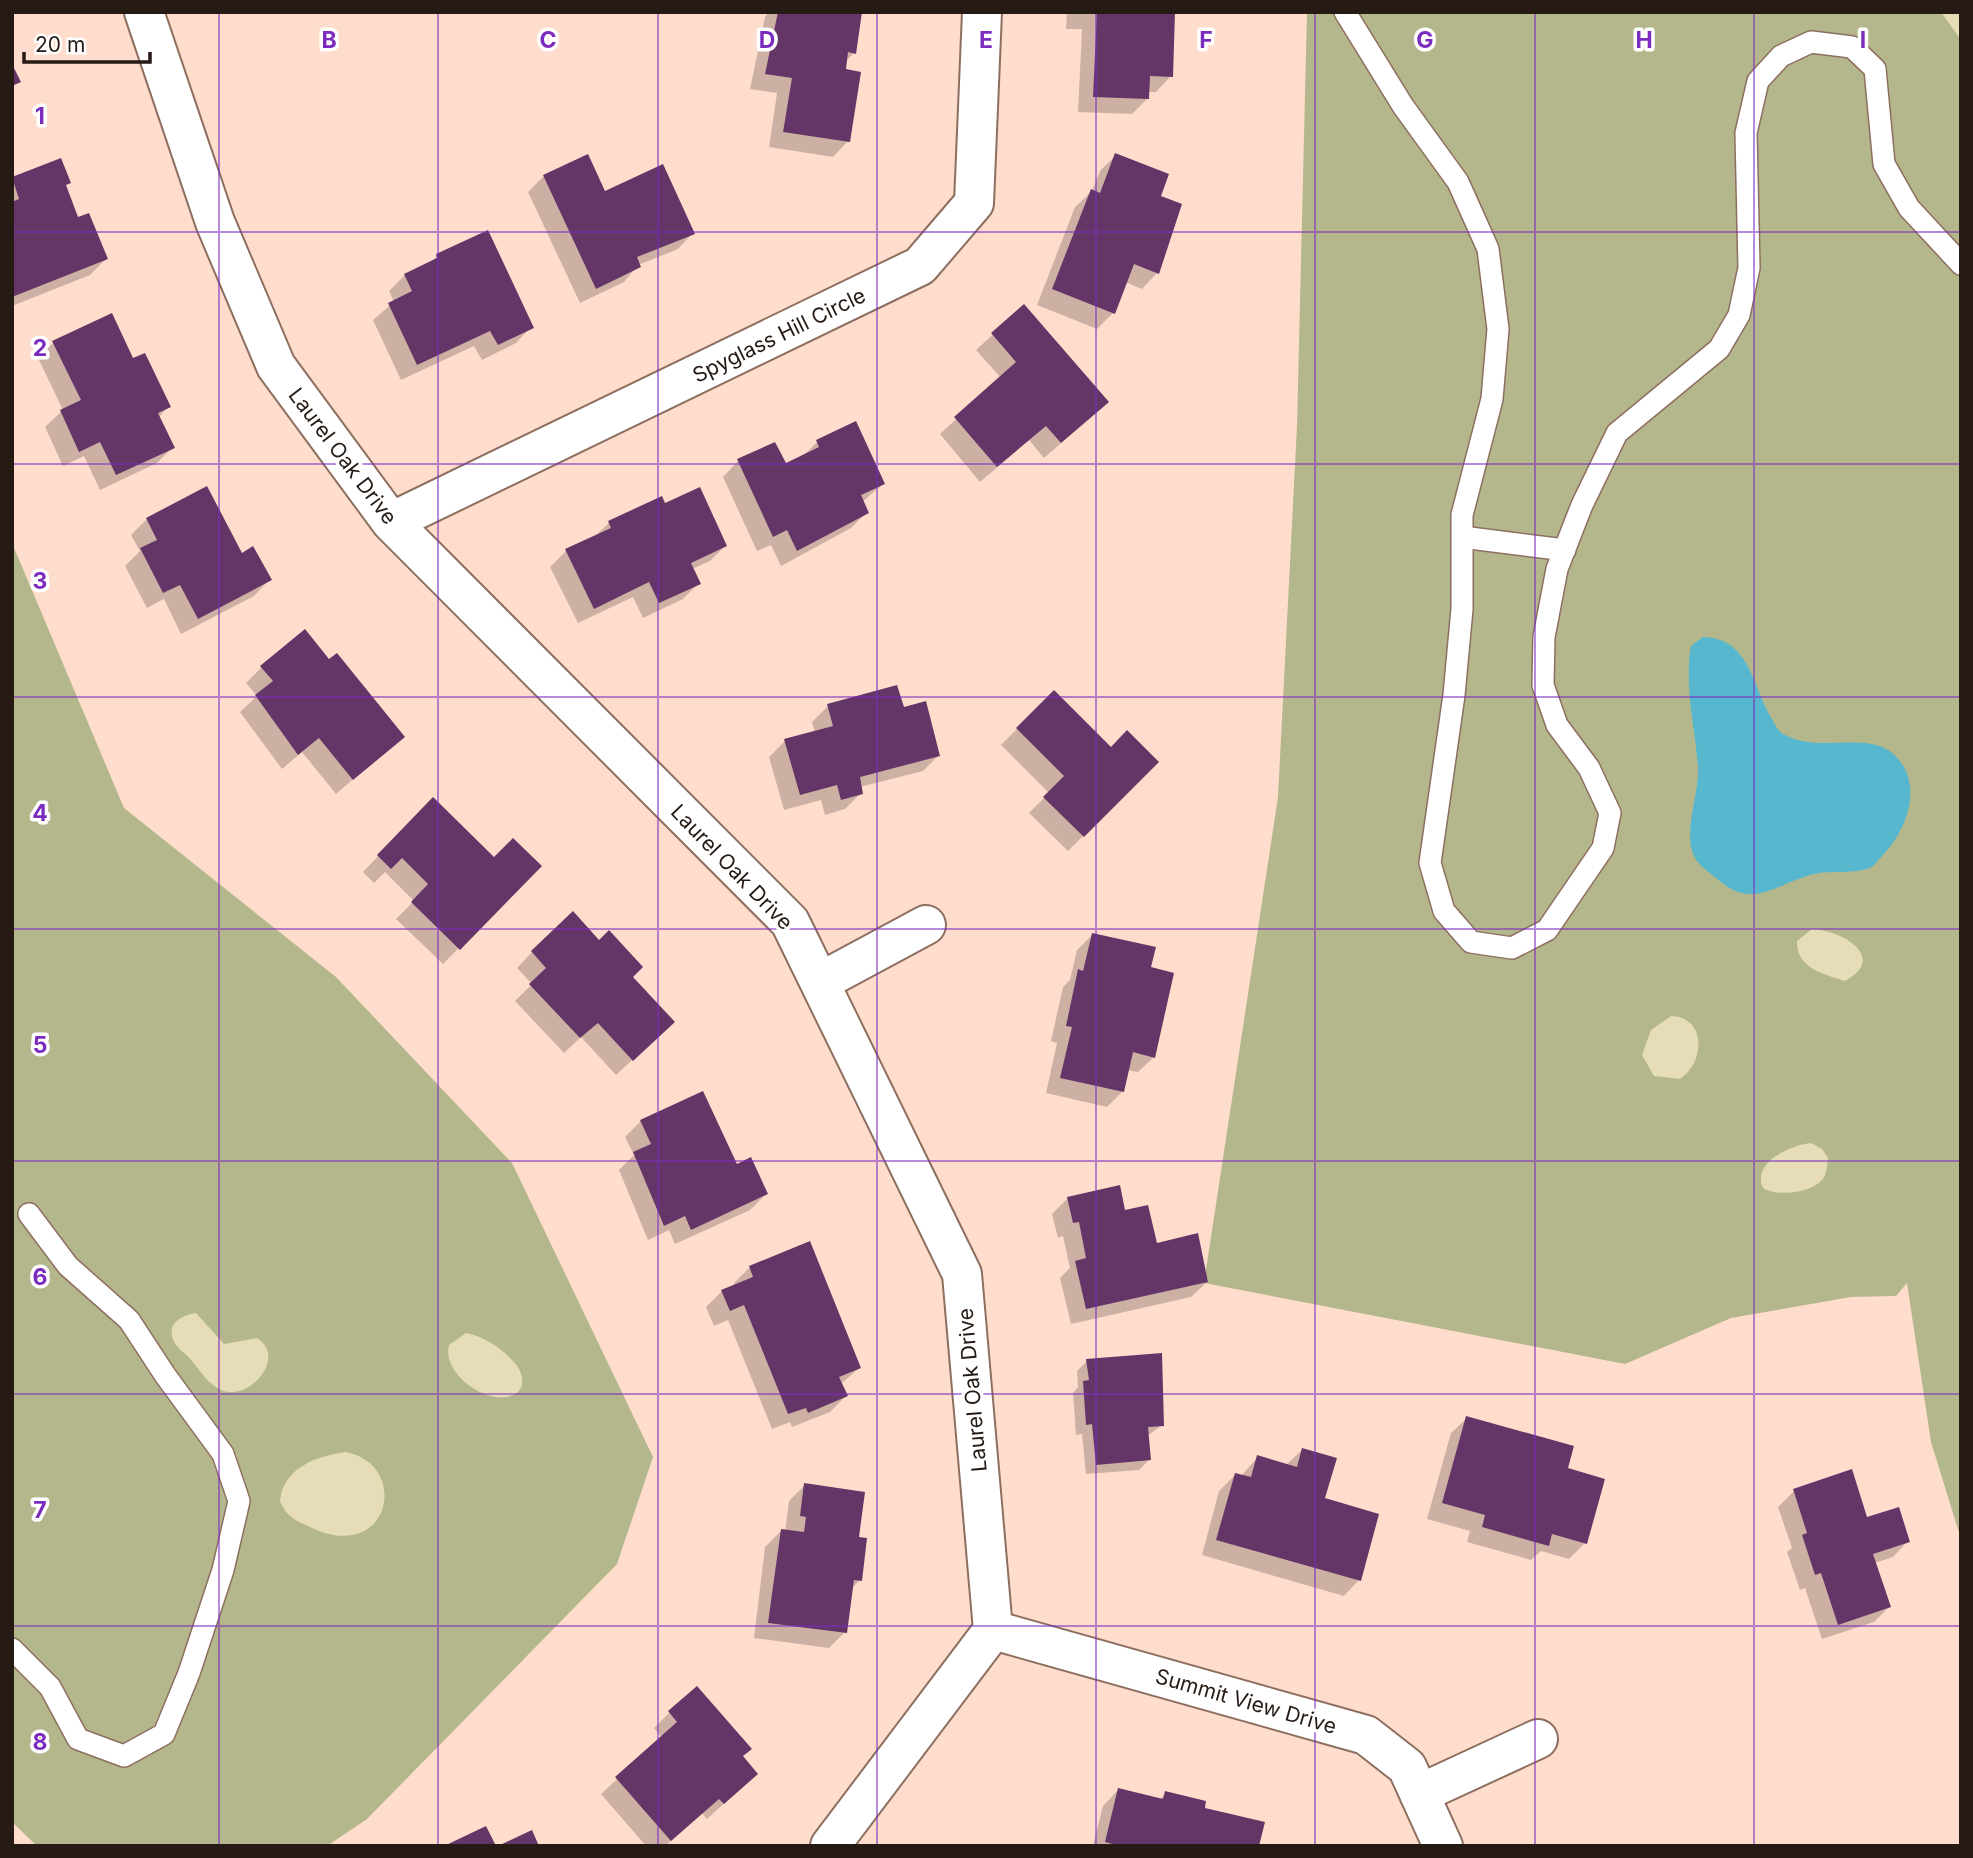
<svg xmlns="http://www.w3.org/2000/svg" width="1973" height="1858" font-family="Inter,sans-serif">
<rect width="100%" height="100%" fill="#ffddcd"/>
<path fill="#b3b78b" d="M 1307,12 L 1961,12 L 1961,1539 L 1931,1442 L 1907,1283 L 1896,1296 L 1851,1297 L 1731,1318 L 1625,1364 L 1204,1283 L 1278,797 L 1297,426 Z
M 12,543 L 124,808 L 336,977 L 512,1163 L 653,1457 L 617,1564 L 367,1819 L 327,1846 L 37,1846 L 12,1822 Z"/>
<path fill="#e6dcb7" d="M 1941,12 L 1961,12 L 1961,40 Z
M 1812,929 C 1841,930 1889,957 1845,981 C 1824,974 1796,968 1797,941 Z
M 1671,1016 C 1707,1017 1705,1063 1680,1079 L 1654,1076 L 1642,1055 L 1651,1030 Z
M 1811,1143 L 1822,1149 L 1828,1158 C 1827,1166 1827,1174 1822,1180 C 1811,1193 1776,1197 1763,1188 C 1751,1162 1792,1145 1811,1143 Z
M 196,1313 L 224,1344 L 257,1338 C 289,1358 246,1405 219,1389 C 208,1383 200,1371 192,1361 C 186,1353 174,1347 172,1336 C 169,1321 184,1315 196,1313 Z
M 466,1333 C 485,1337 500,1347 513,1361 C 525,1373 528,1394 506,1397 C 480,1401 442,1371 449,1345 Z
M 346,1452 C 411,1465 390,1564 312,1528 C 296,1520 288,1519 280,1501 C 283,1468 316,1456 346,1452 Z"/>
<path fill="#57b7cf" d="M 1703,637 C 1750,638 1752,686 1772,719 C 1776,726 1778,732 1785,735 C 1822,755 1873,727 1899,760 C 1923,789 1905,833 1882,856 C 1878,860 1873,868 1867,869 C 1850,874 1831,870 1814,874 C 1776,883 1753,912 1716,878 C 1710,873 1701,867 1697,861 C 1680,836 1700,795 1698,767 C 1695,727 1684,686 1691,646 Z"/>
<path fill="#0003" d="M 769,12 L 860,12 L 854,53 L 845,62 L 848,141 L 833,157 L 769,147 L 777,93 L 750,89 L 765,17 Z
M 1067,12 L 1174,12 L 1171,76 L 1156,92 L 1148,92 L 1148,98 L 1132,114 L 1078,112 L 1082,29 L 1066,29 Z
M 1116,155 L 1158,197 L 1157,273 L 1142,289 L 1125,282 L 1113,313 L 1097,329 L 1037,305 L 1075,207 L 1092,191 L 1100,171 Z
M 60,160 L 64,187 L 77,219 L 106,259 L 90,275 L 12,306 L 12,179 Z
M 544,176 L 604,193 L 693,233 L 678,249 L 638,265 L 624,282 L 580,303 L 528,192 Z
M 437,256 L 531,327 L 516,343 L 482,360 L 474,346 L 401,380 L 373,320 L 394,302 L 389,291 L 405,275 L 429,264 Z
M 1024,306 L 1091,417 L 1044,458 L 1029,440 L 980,482 L 940,434 L 1001,378 L 976,350 Z
M 53,343 L 132,361 L 169,406 L 159,417 L 173,447 L 157,463 L 100,490 L 84,456 L 63,466 L 45,427 L 63,410 L 38,358 Z
M 817,442 L 883,484 L 862,502 L 867,512 L 851,528 L 781,566 L 771,545 L 757,551 L 723,477 L 738,461 L 785,465 L 801,458 Z
M 661,498 L 664,505 L 725,546 L 710,561 L 692,569 L 699,583 L 683,599 L 643,618 L 633,597 L 578,623 L 550,567 L 566,551 L 593,538 L 609,523 Z
M 147,519 L 241,555 L 269,580 L 254,596 L 181,634 L 164,599 L 147,608 L 125,566 L 140,551 L 131,535 Z
M 329,662 L 403,736 L 336,794 L 302,752 L 282,769 L 240,712 L 257,696 L 246,683 L 262,667 Z
M 1054,692 L 1111,749 L 1157,762 L 1068,851 L 1029,813 L 1049,793 L 1001,745 Z
M 828,706 L 903,710 L 939,755 L 923,771 L 860,787 L 861,793 L 845,809 L 825,815 L 821,800 L 784,810 L 769,757 L 785,741 L 815,733 L 812,722 Z
M 417,815 L 494,859 L 540,866 L 443,964 L 396,919 L 414,901 L 385,872 L 374,883 L 363,872 Z
M 1092,935 L 1149,969 L 1154,1057 L 1138,1072 L 1127,1070 L 1123,1091 L 1107,1107 L 1046,1093 L 1057,1043 L 1051,1041 L 1063,987 L 1070,980 L 1077,950 Z
M 532,952 L 631,977 L 657,1037 L 616,1075 L 581,1037 L 564,1053 L 515,1001 L 532,984 L 517,968 Z
M 641,1121 L 736,1166 L 766,1194 L 750,1210 L 675,1244 L 669,1230 L 648,1240 L 619,1170 L 634,1155 L 625,1137 Z
M 1068,1198 L 1155,1245 L 1207,1282 L 1191,1297 L 1071,1324 L 1060,1278 L 1070,1268 L 1063,1236 L 1058,1238 L 1052,1214 Z
M 750,1267 L 859,1368 L 841,1384 L 846,1396 L 830,1412 L 792,1427 L 790,1422 L 772,1429 L 728,1320 L 714,1326 L 706,1307 L 722,1291 L 735,1286 L 734,1283 Z
M 1087,1361 L 1162,1425 L 1147,1436 L 1150,1459 L 1139,1470 L 1086,1474 L 1082,1434 L 1076,1435 L 1073,1393 L 1078,1387 L 1077,1371 Z
M 1467,1418 L 1566,1470 L 1585,1543 L 1569,1559 L 1541,1551 L 1531,1560 L 1467,1542 L 1470,1531 L 1427,1519 L 1451,1433 Z
M 1302,1450 L 1359,1580 L 1344,1596 L 1202,1555 L 1219,1491 L 1235,1475 L 1241,1476 L 1258,1457 L 1286,1465 Z
M 805,1485 L 857,1539 L 860,1580 L 851,1589 L 845,1632 L 829,1648 L 754,1638 L 765,1547 L 781,1531 L 785,1532 L 789,1501 Z
M 1794,1491 L 1866,1520 L 1908,1541 L 1893,1557 L 1875,1563 L 1889,1607 L 1874,1622 L 1822,1639 L 1805,1588 L 1800,1590 L 1787,1552 L 1792,1548 L 1778,1507 Z
M 669,1713 L 741,1757 L 740,1789 L 707,1819 L 702,1813 L 665,1846 L 646,1846 L 601,1794 L 662,1738 L 654,1728 Z
M 1118,1790 L 1159,1800 L 1166,1793 L 1203,1810 L 1257,1846 L 1093,1846 L 1103,1806 Z"/>
<path fill="#643667" d="M 778,12 L 862,12 L 856,54 L 848,52 L 846,69 L 861,72 L 850,142 L 783,132 L 792,78 L 765,74 Z
M 1097,12 L 1175,12 L 1173,77 L 1150,76 L 1149,99 L 1093,97 Z
M 12,64 L 21,82 L 12,86 Z
M 1115,153 L 1169,174 L 1161,196 L 1182,204 L 1159,274 L 1134,264 L 1115,314 L 1052,289 L 1091,189 L 1100,193 Z
M 588,154 L 605,191 L 663,164 L 695,234 L 637,257 L 641,267 L 596,289 L 543,175 Z
M 61,158 L 71,183 L 66,185 L 78,217 L 89,213 L 108,259 L 12,297 L 12,202 L 19,199 L 12,177 Z
M 488,230 L 534,328 L 498,345 L 490,331 L 417,365 L 388,303 L 412,291 L 404,274 L 437,258 L 436,254 Z
M 1024,304 L 1109,402 L 1061,443 L 1046,426 L 997,467 L 954,417 L 1016,362 L 991,333 Z
M 112,313 L 133,358 L 145,353 L 171,407 L 158,413 L 175,448 L 116,475 L 100,442 L 79,452 L 60,410 L 81,400 L 52,341 Z
M 856,421 L 885,484 L 861,495 L 869,513 L 797,551 L 787,530 L 773,537 L 737,459 L 775,442 L 786,463 L 819,447 L 816,440 Z
M 207,486 L 242,553 L 253,546 L 272,580 L 198,619 L 180,585 L 163,593 L 140,548 L 157,540 L 146,518 Z
M 700,487 L 727,546 L 691,563 L 701,584 L 659,603 L 649,582 L 594,609 L 565,549 L 611,528 L 608,521 L 662,496 L 665,503 Z
M 305,629 L 329,659 L 337,653 L 405,737 L 353,780 L 319,738 L 298,755 L 255,695 L 273,681 L 260,666 Z
M 897,685 L 904,707 L 926,701 L 940,756 L 860,777 L 863,794 L 841,800 L 837,785 L 800,795 L 784,739 L 833,726 L 827,704 Z
M 1054,690 L 1111,747 L 1127,730 L 1159,762 L 1084,837 L 1043,797 L 1064,776 L 1016,728 Z
M 433,797 L 494,857 L 513,838 L 542,866 L 460,950 L 411,902 L 428,884 L 402,858 L 391,869 L 377,855 Z
M 573,911 L 599,940 L 609,930 L 643,967 L 633,977 L 675,1022 L 633,1061 L 598,1023 L 580,1038 L 529,984 L 546,968 L 531,951 Z
M 1092,933 L 1156,947 L 1151,967 L 1174,973 L 1155,1058 L 1133,1052 L 1124,1092 L 1060,1078 L 1072,1027 L 1066,1026 L 1078,969 L 1083,971 Z
M 703,1091 L 737,1164 L 751,1157 L 768,1194 L 691,1230 L 685,1216 L 664,1226 L 633,1152 L 651,1144 L 640,1120 Z
M 1120,1185 L 1125,1210 L 1148,1205 L 1157,1243 L 1198,1233 L 1208,1282 L 1086,1309 L 1075,1261 L 1086,1258 L 1079,1222 L 1073,1223 L 1067,1197 Z
M 810,1241 L 861,1368 L 839,1377 L 848,1396 L 808,1413 L 806,1408 L 788,1414 L 744,1305 L 730,1311 L 721,1290 L 753,1277 L 749,1266 Z
M 1162,1353 L 1164,1426 L 1148,1427 L 1151,1460 L 1096,1465 L 1092,1424 L 1086,1425 L 1083,1381 L 1089,1380 L 1086,1359 Z
M 1466,1416 L 1574,1446 L 1568,1468 L 1605,1479 L 1587,1544 L 1552,1534 L 1549,1546 L 1482,1527 L 1485,1515 L 1442,1503 Z
M 1302,1448 L 1337,1458 L 1325,1498 L 1379,1514 L 1361,1581 L 1216,1540 L 1235,1473 L 1251,1477 L 1257,1455 L 1297,1467 Z
M 1852,1469 L 1867,1517 L 1899,1507 L 1910,1542 L 1873,1554 L 1891,1607 L 1838,1625 L 1821,1573 L 1815,1575 L 1802,1535 L 1807,1533 L 1793,1489 Z
M 804,1483 L 865,1492 L 859,1537 L 867,1538 L 862,1581 L 854,1580 L 847,1633 L 768,1623 L 781,1529 L 804,1532 L 806,1517 L 800,1516 Z
M 697,1686 L 752,1749 L 743,1756 L 758,1774 L 724,1804 L 719,1799 L 671,1841 L 615,1777 L 677,1722 L 668,1711 Z
M 1118,1788 L 1163,1799 L 1165,1791 L 1206,1801 L 1205,1808 L 1265,1822 L 1259,1846 L 1120,1846 L 1105,1842 Z
M 486,1826 L 496,1846 L 444,1846 Z
M 532,1830 L 539,1846 L 498,1846 Z"/>
<g fill="none" stroke-linecap="round" stroke-linejoin="round">
<g stroke="#8d6f60" stroke-width="24">
<path id="lane" d="M 1345,12 L 1403,106 L 1458,182 L 1488,249 L 1498,329 L 1492,399 L 1462,515 L 1462,609 L 1454,695 L 1430,863 L 1444,911 L 1471,942 L 1512,948 L 1547,930 L 1603,848 L 1610,813 L 1589,768 L 1557,725 L 1543,685 L 1544,637 L 1557,569 L 1582,505 L 1617,433 L 1719,349 L 1739,315 L 1749,268 L 1746,133 L 1758,81 L 1781,56 L 1811,42 L 1852,47 L 1875,69 L 1884,164 L 1909,208 L 1961,264
M 1462,537 L 1565,550
M 12,1649 L 50,1687 L 78,1739 L 124,1756 L 164,1734 L 189,1673 L 223,1570 L 239,1501 L 223,1454 L 165,1375 L 129,1320 L 68,1266 L 29,1214"/>
</g>
<g stroke="#8d6f60" stroke-width="42">
<path id="street" d="M 144,12 L 215,222 L 276,366 L 391,522 L 790,922 L 962,1274 L 993,1630 L 830,1846
M 391,522 L 920,266 L 974,203 L 982,12
M 820,982 L 926,925
M 993,1630 L 1366,1735 L 1407,1767 L 1443,1846
M 1419,1794 L 1538,1739"/>
</g>
<use href="#lane" stroke="#fff" stroke-width="21"/>
<use href="#street" stroke="#fff" stroke-width="38"/>
</g>
<path fill="none" stroke="#7b2cbf" stroke-width="2" stroke-opacity="0.55" d="M 219,12 L 219,1846M 438,12 L 438,1846M 658,12 L 658,1846M 877,12 L 877,1846M 1096,12 L 1096,1846M 1315,12 L 1315,1846M 1535,12 L 1535,1846M 1754,12 L 1754,1846M 12,232 L 1961,232M 12,464 L 1961,464M 12,697 L 1961,697M 12,929 L 1961,929M 12,1161 L 1961,1161M 12,1394 L 1961,1394M 12,1626 L 1961,1626"/>
<g text-anchor="middle" dominant-baseline="central" stroke-width="7" stroke-linejoin="round" paint-order="stroke">
<g font-size="21" fill="#261a14" stroke="#fff">
<text transform="translate(779 335) rotate(-26)">Spyglass Hill Circle</text>
<text transform="translate(343 456) rotate(53)">Laurel Oak Drive</text>
<text transform="translate(732 867) rotate(46)">Laurel Oak Drive</text>
<text transform="translate(972 1390) rotate(-95)">Laurel Oak Drive</text>
<text transform="translate(1246 1701) rotate(16)">Summit View Drive</text>
</g>
</g>
<g font-size="23" text-anchor="middle" font-weight="bold" fill="#7b2cbf" stroke="#fff" stroke-width="7" stroke-linejoin="round" paint-order="stroke">
<text x="329" y="48">B</text>
<text x="548" y="48">C</text>
<text x="767" y="48">D</text>
<text x="986" y="48">E</text>
<text x="1206" y="48">F</text>
<text x="1425" y="48">G</text>
<text x="1644" y="48">H</text>
<text x="1863" y="48">I</text>
<text x="40" y="124">1</text>
<text x="40" y="356">2</text>
<text x="40" y="589">3</text>
<text x="40" y="821">4</text>
<text x="40" y="1053">5</text>
<text x="40" y="1285">6</text>
<text x="40" y="1518">7</text>
<text x="40" y="1750">8</text>
</g>
<rect width="1973" height="1858" fill="none" stroke="#261a14" stroke-width="28"/>
<path d="M24 52v10h126v-10" fill="none" stroke="#261a14" stroke-width="3.5"/>
<text x="35" y="52" font-size="21" fill="#261a14" stroke="#ffffff" stroke-width="5" paint-order="stroke">20 m</text>
</svg>
